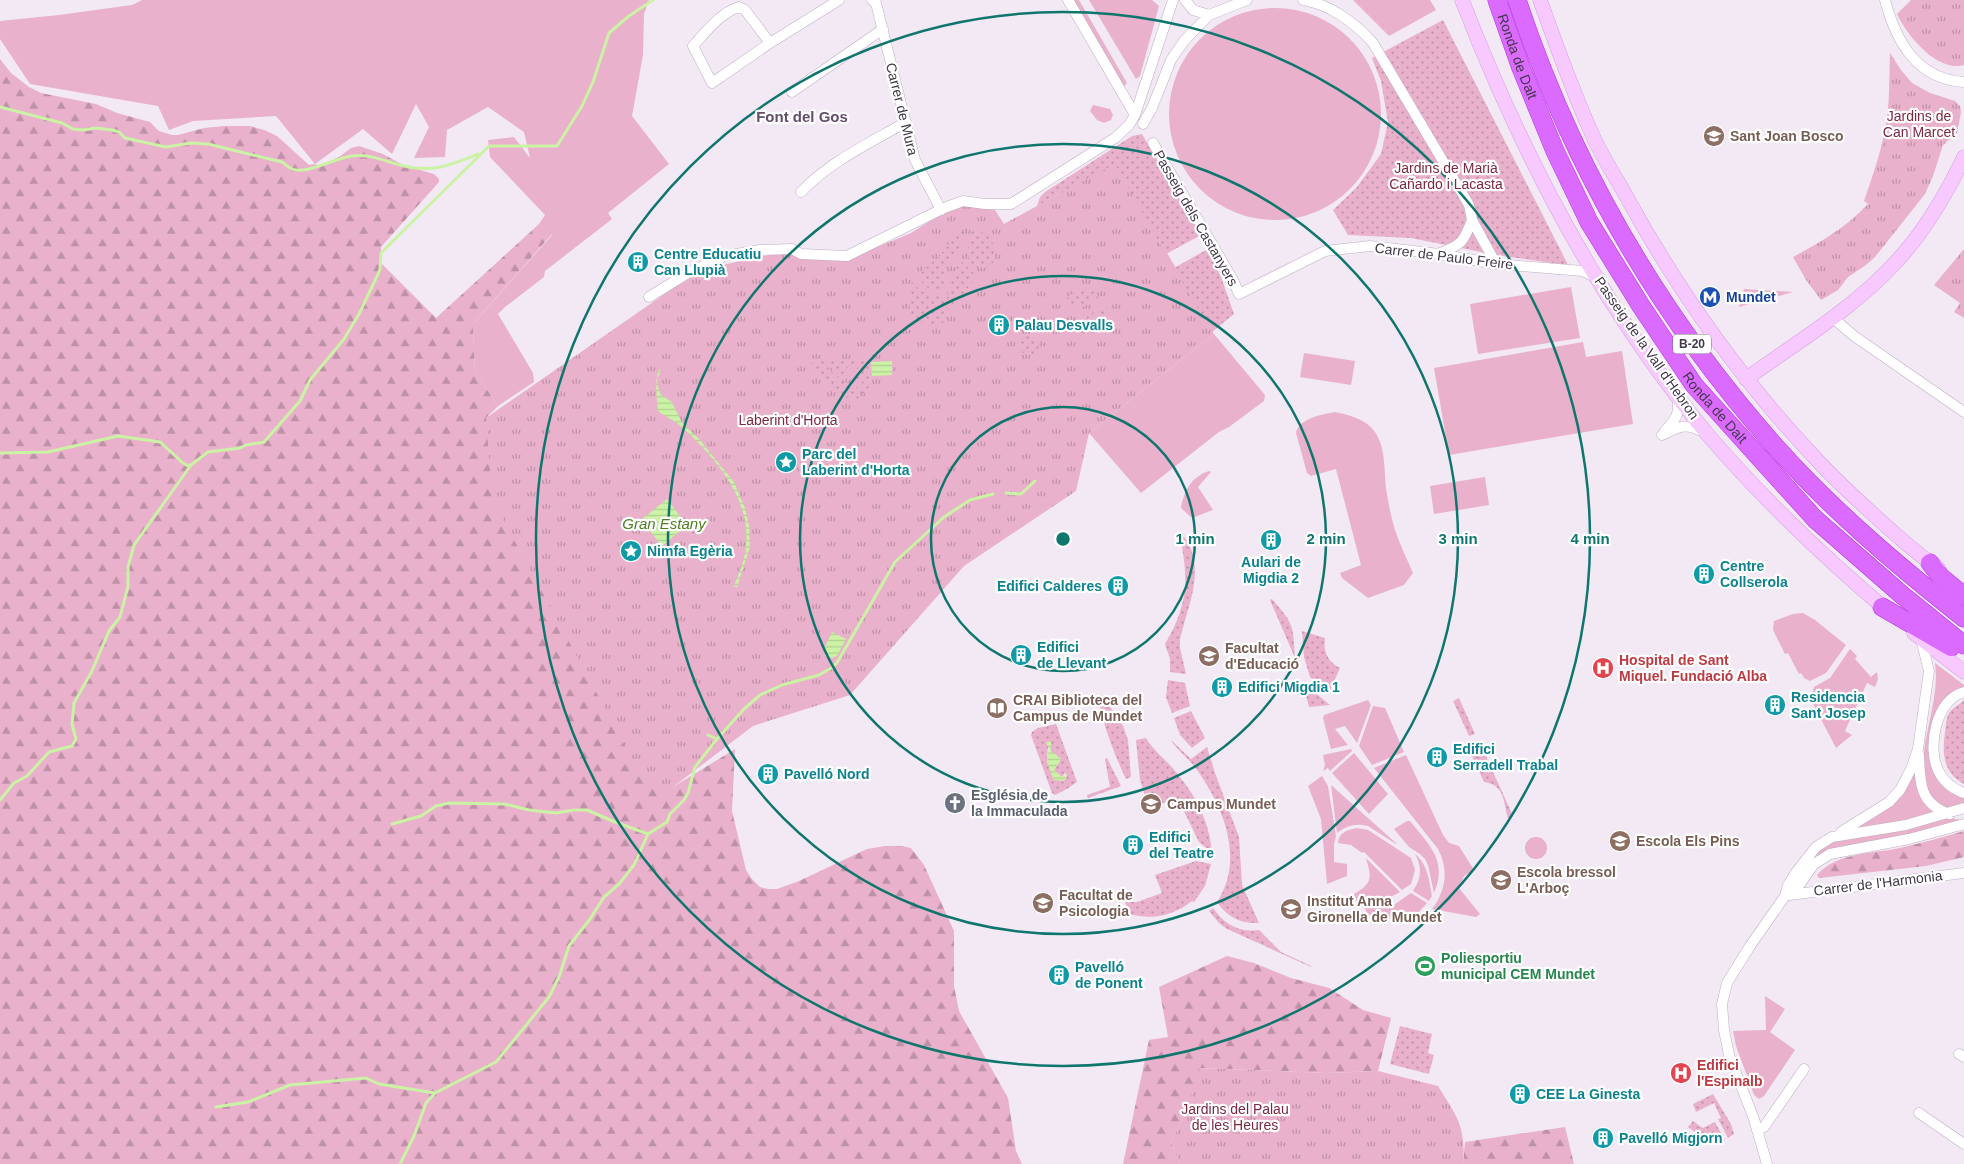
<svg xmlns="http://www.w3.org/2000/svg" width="1964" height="1164" font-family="Helvetica,sans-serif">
<defs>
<pattern id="forest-firs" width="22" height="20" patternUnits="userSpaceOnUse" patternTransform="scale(1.25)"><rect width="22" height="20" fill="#e9b1cb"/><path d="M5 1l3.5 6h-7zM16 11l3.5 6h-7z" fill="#be91a7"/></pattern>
<pattern id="park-tufts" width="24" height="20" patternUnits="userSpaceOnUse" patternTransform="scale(1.25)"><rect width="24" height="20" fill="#e9b1cb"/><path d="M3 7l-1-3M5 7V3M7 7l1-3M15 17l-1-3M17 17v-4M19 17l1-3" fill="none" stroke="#be91a7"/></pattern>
<pattern id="garden-dots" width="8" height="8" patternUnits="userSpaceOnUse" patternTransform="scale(1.25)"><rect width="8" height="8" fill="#e9b1cb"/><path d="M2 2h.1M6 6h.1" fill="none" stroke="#be91a7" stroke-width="1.8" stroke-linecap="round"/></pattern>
<pattern id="water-rules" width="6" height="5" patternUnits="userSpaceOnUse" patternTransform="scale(1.25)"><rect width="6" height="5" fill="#cbf2a5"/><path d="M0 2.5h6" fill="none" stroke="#b0d090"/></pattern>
</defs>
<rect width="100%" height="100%" fill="#f2e9f5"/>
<path fill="#e9b1cb" d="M 142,0 L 649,0 L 644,14 L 643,55 L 632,116 L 669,164 L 608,213 L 612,219 L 545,271 L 544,277 L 505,307 L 498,314 L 533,373 L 534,382 L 498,406 L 475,372 L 473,324 L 552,235 L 539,224 L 545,215 L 490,157 L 488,140 L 514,137 L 530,158 L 524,132 L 488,107 L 447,130 L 445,157 L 414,158 L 429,127 L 416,104 L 392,154 L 363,129 L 315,164 L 276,116 L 193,121 L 169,130 L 158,106 L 30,84 L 0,39 L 0,21 L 59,15 L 132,5 Z
M 1074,0 L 1079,0 L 1127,83 L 1124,86 Z
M 1089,0 L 1152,0 L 1159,6 L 1140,76 L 1136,79 Z
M 1353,0 L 1430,0 L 1436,10 L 1389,36 Z
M1169 114a106 106 0 1 1 212 0a106 106 0 1 1-212 0Z
M 1093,105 L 1110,109 L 1113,115 L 1111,120 L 1104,123 L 1097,120 L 1090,111 Z
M 1571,287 L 1580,338 L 1478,354 L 1470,304 Z
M 1744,289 L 1793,292 L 1739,307 Z
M 1214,334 L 1265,395 L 1264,401 L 1229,427 L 1219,432 L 1141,493 L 1089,433 Z
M 1583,342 L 1586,357 L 1622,351 L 1633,424 L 1449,455 L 1434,368 Z
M 1304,353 L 1355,361 L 1351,385 L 1300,377 Z
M 1335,412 C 1349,415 1366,419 1375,432 C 1386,448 1384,470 1386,488 C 1388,502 1391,517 1395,530 C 1400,545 1407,559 1413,573 L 1404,585 L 1368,598 L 1342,578 L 1340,573 L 1361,565 L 1336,469 L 1311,476 L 1307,473 L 1296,433 C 1298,419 1323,414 1335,412 Z
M 1209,471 L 1211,472 L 1198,487 L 1213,510 L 1192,518 L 1181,508 C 1184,491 1191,477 1209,471 Z
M 1485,477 L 1489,505 L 1434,514 L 1430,486 Z
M 1803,613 L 1815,620 L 1846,645 L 1826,673 L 1810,681 L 1804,678 L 1801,673 L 1799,674 L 1788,653 L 1785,654 L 1773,630 L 1774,621 L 1793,614 Z
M 1850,649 L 1857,656 L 1855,659 L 1871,677 L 1877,672 L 1878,679 L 1875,687 L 1867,683 L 1845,731 L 1852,735 L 1836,748 L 1812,702 L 1815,700 L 1812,694 L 1814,687 L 1830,678 Z
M 1935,663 L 1964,685 L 1964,689 L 1952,694 L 1931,756 L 1964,797 L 1964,805 C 1959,806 1954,809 1949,809 C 1931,808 1923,781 1923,766 C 1923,732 1940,698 1935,663 Z
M 1368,700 L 1371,705 L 1357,743 L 1345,726 L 1335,729 L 1348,745 L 1331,749 L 1323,718 L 1324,715 Z
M 1373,706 L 1385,708 L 1404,752 L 1372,765 L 1359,746 Z
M 1351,749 L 1352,751 L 1330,771 L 1328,768 L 1323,771 L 1325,765 L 1323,755 Z
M 1354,753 L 1388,794 L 1369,814 L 1332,773 Z
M 1406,755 L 1443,835 L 1449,843 L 1459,846 L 1474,870 L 1464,876 L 1459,888 L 1480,914 L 1476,917 L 1432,909 C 1446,890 1449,870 1438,849 L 1374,768 Z
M 1915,768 L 1937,812 L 1917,819 L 1852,830 L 1884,810 Z
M 1322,776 L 1328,786 L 1336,836 L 1334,844 L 1334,862 L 1347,864 L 1347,876 L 1327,884 L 1321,819 L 1308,786 Z
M 1331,785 L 1397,844 L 1396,844 L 1368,826 C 1356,823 1347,825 1337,833 Z
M 1949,818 L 1961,820 L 1804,865 L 1813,854 L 1836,840 Z
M 1407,821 L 1410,821 C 1429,845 1448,860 1434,893 L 1428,865 L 1425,859 L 1420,854 L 1409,847 L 1394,829 Z
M 1357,828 L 1368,830 L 1411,858 L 1415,870 L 1411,884 L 1402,890 L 1364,852 L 1362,853 L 1351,845 L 1338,843 C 1339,832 1347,830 1357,828 Z
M1525 848a11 11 0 1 1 22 0a11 11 0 1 1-22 0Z
M 1415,854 C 1428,865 1429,880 1432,896 L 1429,901 L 1413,891 C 1422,878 1422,867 1415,854 Z
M 1366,858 L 1400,892 L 1385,900 L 1388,909 L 1411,893 L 1427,903 L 1417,914 L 1404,922 L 1368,915 L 1361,900 L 1356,901 L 1354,894 C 1374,883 1371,876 1366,858 Z
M 1765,996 L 1785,1009 L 1770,1032 L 1795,1050 L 1764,1096 L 1759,1099 L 1754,1095 L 1736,1046 L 1733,1031 L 1766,1030 Z"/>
<path fill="url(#forest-firs)" d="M 0,59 L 11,73 L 29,87 L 41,93 L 96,104 L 117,113 L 150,122 L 159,131 L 172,135 L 178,135 L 204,128 L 224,126 L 250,126 L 264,130 L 277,136 L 309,165 L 315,164 L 319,166 L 339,157 L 351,148 L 359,146 L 383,154 L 403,165 L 434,174 L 439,179 L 439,182 L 381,247 L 381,263 L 436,318 L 539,224 L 552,234 L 473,324 L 475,372 L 498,406 L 486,418 L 673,787 L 735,749 L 732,811 L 746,870 L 751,878 L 760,887 L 768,889 L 777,889 L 799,881 L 867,849 L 885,846 L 902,846 L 911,848 L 924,865 L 954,931 L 954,986 L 959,1011 L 1008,1098 L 1016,1151 L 1022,1164 L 0,1164 Z
M 1964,831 L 1964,857 L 1926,866 L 1819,878 L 1817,875 C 1837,852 1872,854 1900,848 C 1922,843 1943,837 1964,831 Z
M 1227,956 L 1254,963 L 1291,978 L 1329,988 L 1363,1010 L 1391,1018 L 1378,1071 L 1327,1073 L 1201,1068 L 1186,1113 L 1171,1142 L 1180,1164 L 1123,1164 L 1149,1040 L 1168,1037 L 1159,987 Z
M 1565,1127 L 1574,1164 L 1463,1164 L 1465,1142 Z"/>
<path fill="url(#park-tufts)" d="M 1911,0 L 1964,0 L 1964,65 C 1937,73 1906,34 1897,14 Z
M 1890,53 L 1901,70 L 1912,83 L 1930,93 L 1955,101 L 1960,106 L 1961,112 L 1957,133 L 1943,145 L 1933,176 L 1925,194 L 1875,257 L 1866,265 L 1848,277 L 1838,290 L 1821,300 L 1806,280 L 1793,257 C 1819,243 1847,227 1868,204 L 1864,201 C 1872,178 1880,155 1885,130 C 1890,105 1889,79 1890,53 Z
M 1115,163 L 1214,334 L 1089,433 L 1076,491 L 964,566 L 850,695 L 753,726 L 673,787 L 643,779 L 492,499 L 486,418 L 699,270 L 778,253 L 855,256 L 911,233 L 944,212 L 963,206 L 995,210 L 1004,224 Z
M 1964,249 L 1964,318 L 1954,312 L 1960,303 L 1934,285 Z
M 1200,1068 L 1327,1073 L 1378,1071 L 1438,1086 C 1457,1117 1466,1126 1463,1164 L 1180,1164 L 1171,1142 L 1186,1113 Z"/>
<path fill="url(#garden-dots)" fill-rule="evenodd" d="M 1443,20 L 1560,249 L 1568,265 L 1496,255 L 1411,238 L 1348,235 L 1333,210 L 1357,187 L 1381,154 L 1388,122 L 1381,81 L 1372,58 Z
M 1142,134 L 1201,235 L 1166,254 L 1115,164 L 1037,206 L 1040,197 L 1045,192 L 1132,136 Z
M 971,226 L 988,236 L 996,248 L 994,262 L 986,268 L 975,267 C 963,257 970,239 971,226 Z
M 958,231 L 963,231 C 966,242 954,254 949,264 C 946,270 946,278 945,284 L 938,290 L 928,288 L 922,282 L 921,274 L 924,269 L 940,256 Z
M 1206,250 L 1220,274 L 1234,314 L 1212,332 L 1174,268 Z
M 961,261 L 977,276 L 954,306 L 947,299 C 948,286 954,274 959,262 Z
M 912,282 L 922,292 L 941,296 C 944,301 947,305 948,311 C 950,333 918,323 910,314 C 910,304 908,294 910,285 Z
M 1086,289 L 1097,293 L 1098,298 L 1081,308 L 1076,303 L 1071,304 L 1069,307 L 1065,306 C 1065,294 1076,291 1086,289 Z
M 1102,307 L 1107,307 C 1109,321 1096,340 1080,332 L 1081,327 L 1087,326 L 1087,316 Z
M1019 345a10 10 0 1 1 20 0a10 10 0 1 1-20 0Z
M 809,360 L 858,360 L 857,366 L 849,365 L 841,378 L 837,377 C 833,364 822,364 809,360 Z
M 861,360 L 868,360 L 869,387 L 863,395 L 860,389 L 863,383 L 856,379 L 854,372 L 849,370 L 850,368 L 859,368 Z
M 810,362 L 832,371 L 833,378 C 839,382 849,385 855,382 L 859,385 L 856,389 L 861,397 L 857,399 L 851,397 L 844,398 Z
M 1183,536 C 1187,539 1189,544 1191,549 C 1202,579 1187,609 1180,639 L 1180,648 L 1186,674 L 1170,672 L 1170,659 L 1165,644 C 1178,622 1187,599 1185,573 C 1185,561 1182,550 1181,538 Z
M 1272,599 C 1294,624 1293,625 1295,658 L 1270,600 Z
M 1302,631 L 1325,638 C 1323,652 1328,662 1340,668 L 1329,693 L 1310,677 L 1304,657 Z
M 1168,680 L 1185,683 L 1190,706 L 1172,713 L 1166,697 Z
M 1303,683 L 1330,705 L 1309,707 Z
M 1102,695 L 1123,726 L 1128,740 L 1131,777 L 1126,779 C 1113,752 1104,726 1097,696 Z
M 1459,698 L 1475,734 L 1469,736 L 1453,701 Z
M 1964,700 L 1964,784 C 1943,773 1942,753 1945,732 C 1946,726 1946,718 1949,713 C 1953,707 1961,704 1964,700 Z
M 1191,711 L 1205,738 L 1192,748 L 1180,735 L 1174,718 Z
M 1056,724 L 1077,782 L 1067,789 L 1055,795 L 1052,793 L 1031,735 L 1032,732 L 1038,728 ZM 1051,743 L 1051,751 L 1061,759 L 1054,770 L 1062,777 L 1065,773 L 1067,775 L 1065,780 L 1054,780 L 1047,761 L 1048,745 Z
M 1146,738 C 1152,748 1161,756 1169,764 C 1193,791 1209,817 1212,853 L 1199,842 L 1180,803 L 1173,806 L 1171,802 L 1153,804 L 1151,798 L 1146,799 L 1140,780 L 1136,740 Z
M 1171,740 L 1191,759 L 1207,747 L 1215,773 L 1239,837 L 1242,885 L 1259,923 C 1241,924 1227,917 1217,902 C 1246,858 1222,803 1194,766 C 1187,757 1176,749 1171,740 Z
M 1479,741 L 1513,816 L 1508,818 C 1503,801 1505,785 1484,782 L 1469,750 L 1474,747 L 1473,744 Z
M 1107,758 L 1121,786 L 1088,798 L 1087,795 L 1110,787 L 1105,759 Z
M 1196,861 L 1211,864 L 1205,886 L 1194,902 L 1192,901 C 1173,916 1153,920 1129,914 L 1125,902 L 1137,902 L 1162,893 L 1155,875 Z
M 1213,908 C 1224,924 1239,933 1259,930 L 1281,952 L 1311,966 L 1311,967 L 1227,929 L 1219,923 L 1209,911 Z
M 1400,1026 L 1432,1034 L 1428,1053 L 1434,1055 L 1429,1074 L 1390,1064 Z
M 1713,1094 L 1731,1124 L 1734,1134 L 1728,1138 L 1718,1119 L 1721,1118 L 1714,1103 L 1696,1112 L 1693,1104 Z
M 1693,1121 L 1703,1128 L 1715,1122 L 1725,1140 L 1712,1145 L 1688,1127 Z"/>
<path fill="url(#water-rules)" d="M 892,361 L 892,375 L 872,376 L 871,362 Z
M 659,369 L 661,371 L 658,377 L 657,384 L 661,395 L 672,402 L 682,423 L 699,439 L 734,482 L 745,508 L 749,526 L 750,547 L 737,587 L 734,586 C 739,573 745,560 746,546 C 751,497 714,457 681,426 C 674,420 665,417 658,411 C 657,397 654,383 659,369 Z
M 667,499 L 687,525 L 662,546 L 641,520 Z
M 832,632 L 846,639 L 837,656 L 832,658 L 825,656 L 824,649 Z
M 1049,741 L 1051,742 L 1051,751 L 1061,759 L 1054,770 L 1062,777 L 1067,774 L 1064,781 L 1054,780 L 1047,762 L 1049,748 L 1046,743 Z"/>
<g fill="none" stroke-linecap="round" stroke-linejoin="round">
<path stroke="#cbf2a5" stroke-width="3" d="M 0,107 L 62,123 L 73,129 L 83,130 L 96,128 L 112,130 L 119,132 L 125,138 L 152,144 L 166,147 L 191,143 L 208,144 L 282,162 C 285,164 289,168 292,169 C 305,175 336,158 351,156 C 369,153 387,162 404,166 C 433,173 451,165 478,154
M 0,453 L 48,452 L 118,436 L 160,442 L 183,463 L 186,465 L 191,465
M 1006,493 L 1021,494 L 1035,481
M 708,735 L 717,739
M 0,800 L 14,783 L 27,776 L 49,752 L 72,746 L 76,739 L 72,724 L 74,703 L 92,671 L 109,631 L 120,617 L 128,586 L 128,567 L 134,545 L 191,465 L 208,452 L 240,448 L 246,445 L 264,442 L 300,401 L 310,380 L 344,339 L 359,314 L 380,270 L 381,253 L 489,146 L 557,146 L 582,106 L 593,82 L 609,33 L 629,16 L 653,0
M 392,824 L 421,816 L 436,806 L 449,803 L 505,804 L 529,810 L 556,813 L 574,810 L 587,810 L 615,822 L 648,834
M 216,1107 L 248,1102 L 290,1085 L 366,1078 L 379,1084 L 435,1093
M 400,1164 L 414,1136 L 426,1103 L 435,1093 L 496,1062 L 549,997 L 559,977 L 569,946 L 590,919 L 604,897 L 619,884 L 634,865 L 648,834 L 667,822 L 670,814 L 684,800 L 688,793 L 695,767 L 717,739 L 744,709 L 760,695 L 782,685 L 819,675 L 833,667 L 838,661 L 895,562 L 944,517 L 970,500 L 993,494"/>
<g stroke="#beaec4" stroke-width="11">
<path id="street" d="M 872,0 L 876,3 L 915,160 L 941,210
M 1068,0 L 1135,115
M 1185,0 L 1193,10 L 1209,15
M 1303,0 C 1330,4 1355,23 1373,43 L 1469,205 L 1472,220 L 1496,264
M 1885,0 C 1896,41 1916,79 1964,82
M 739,7 C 720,13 706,32 693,46 L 712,83 L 770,43 L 839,0
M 739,7 L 745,10 L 770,43
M 792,92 L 883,29
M 1143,124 L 1152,108 L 1171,60 L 1184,41 L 1209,15 L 1247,0
M 1153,143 L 1233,280 L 1239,294 L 1325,251 L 1370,246 L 1439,254 L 1496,264 L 1583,271 L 1597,278
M 801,192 C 829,162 870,143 906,122
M 1440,253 C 1462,245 1464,241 1472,220
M 649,297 L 688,273 L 725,256 L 760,250 L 792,249 L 801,254 L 847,256 L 944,208 L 963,201 L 985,204 L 1011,204 L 1115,138 L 1129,125 L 1135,115 L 1173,0
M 1833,318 L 1854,336 L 1964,412
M 1665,431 C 1677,418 1680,414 1677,396
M 1662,435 C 1679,427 1685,422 1703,432
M 1964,692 C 1936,699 1927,747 1938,770 C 1943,781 1953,789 1964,793
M 1919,755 C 1920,782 1919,804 1950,814
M 1841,832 L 1889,802 L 1900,790 L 1911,769 L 1918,749 L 1929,671 L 1921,639
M 1793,894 L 1814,864 L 1830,854 L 1909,839 L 1964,824
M 1789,895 L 1964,873
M 1959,1054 L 1964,1057
M 1919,1113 L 1964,1144
M 1757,1130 L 1764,1127 L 1804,1069
M 1767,1164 L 1754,1119 L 1729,1055 L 1724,1030 L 1722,1004 L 1727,983 L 1750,946 L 1785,896 L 1788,885 L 1797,871 L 1816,847 L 1832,837 L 1906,825 L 1964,808"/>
</g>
<g stroke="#d7a0e1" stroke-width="15">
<path id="secondary" d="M 1462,0 C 1522,155 1601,307 1708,435 C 1763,499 1826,559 1890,613
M 1540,0 C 1556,45 1572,90 1592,134 C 1601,155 1614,174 1625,194 C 1678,291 1741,380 1817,460 C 1841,486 1867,509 1894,533 C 1908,545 1922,558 1938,568
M 1746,379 C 1797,342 1853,309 1896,262 C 1925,231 1946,195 1964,157
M 1914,633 L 1964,672"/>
</g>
<g stroke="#b237e1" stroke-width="19">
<g id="highway">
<path id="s1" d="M 1497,0 L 1521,68 L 1555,151 L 1589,222 L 1641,306 L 1694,385 L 1815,519 L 1902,595 L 1964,645"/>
<path d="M 1517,0 C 1572,165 1659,315 1774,445 C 1831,509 1897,565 1964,618"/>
<path d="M 1930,563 L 1941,577 L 1964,596"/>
<path d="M 1882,607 L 1951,647"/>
</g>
</g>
<use href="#street" stroke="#fff" stroke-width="10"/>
<use href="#secondary" stroke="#f7c9ff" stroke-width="14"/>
<use href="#highway" stroke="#db6aff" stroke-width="18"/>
</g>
<g fill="none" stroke="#0f766e" stroke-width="2.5">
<circle cx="1063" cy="539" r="132"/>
<circle cx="1063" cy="539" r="263"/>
<circle cx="1063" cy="539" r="395"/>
<circle cx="1063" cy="539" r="527"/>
</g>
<defs>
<g id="school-disc" transform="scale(1.125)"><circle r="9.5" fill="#8d6e63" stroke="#fff"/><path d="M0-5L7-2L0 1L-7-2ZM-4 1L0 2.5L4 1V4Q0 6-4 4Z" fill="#fff"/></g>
<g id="building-disc" transform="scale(1.125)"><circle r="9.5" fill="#0f9aa8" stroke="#fff"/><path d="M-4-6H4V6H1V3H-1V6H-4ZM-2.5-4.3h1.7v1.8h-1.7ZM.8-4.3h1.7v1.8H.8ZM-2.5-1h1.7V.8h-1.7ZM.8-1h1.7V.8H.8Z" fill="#fff"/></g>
<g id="metro-disc" transform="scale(1.125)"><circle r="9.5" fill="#1a4fb4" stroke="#fff"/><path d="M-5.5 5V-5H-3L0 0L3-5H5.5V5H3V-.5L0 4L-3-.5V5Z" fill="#fff"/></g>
<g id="sight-disc" transform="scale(1.125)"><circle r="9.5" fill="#0f9aa8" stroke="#fff"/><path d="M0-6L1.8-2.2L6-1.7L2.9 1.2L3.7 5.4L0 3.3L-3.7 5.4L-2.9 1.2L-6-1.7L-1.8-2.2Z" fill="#fff"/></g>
<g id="university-disc" transform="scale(1.125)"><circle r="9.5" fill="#8d6e63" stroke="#fff"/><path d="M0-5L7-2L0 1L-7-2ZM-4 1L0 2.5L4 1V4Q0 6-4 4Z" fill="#fff"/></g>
<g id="hospital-disc" transform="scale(1.125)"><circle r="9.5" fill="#e0444e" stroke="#fff"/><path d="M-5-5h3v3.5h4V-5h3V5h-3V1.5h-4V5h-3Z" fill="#fff"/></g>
<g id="library-disc" transform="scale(1.125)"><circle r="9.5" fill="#8d6e63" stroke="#fff"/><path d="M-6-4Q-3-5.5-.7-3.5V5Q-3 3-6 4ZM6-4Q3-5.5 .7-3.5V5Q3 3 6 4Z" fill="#fff"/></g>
<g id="church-disc" transform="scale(1.125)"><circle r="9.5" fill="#6b7280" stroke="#fff"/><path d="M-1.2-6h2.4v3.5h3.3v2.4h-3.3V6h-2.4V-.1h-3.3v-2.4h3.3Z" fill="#fff"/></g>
<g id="stadium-disc" transform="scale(1.125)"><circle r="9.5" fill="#2e9e5b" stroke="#fff"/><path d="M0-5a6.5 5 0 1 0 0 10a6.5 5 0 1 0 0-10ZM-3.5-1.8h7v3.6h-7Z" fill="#fff"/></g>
</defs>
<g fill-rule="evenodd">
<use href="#school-disc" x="1714" y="136"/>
<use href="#building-disc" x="638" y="262"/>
<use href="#metro-disc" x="1710" y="297"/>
<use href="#building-disc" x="999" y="325"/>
<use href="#sight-disc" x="786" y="462"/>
<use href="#building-disc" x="1271" y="540"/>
<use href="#sight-disc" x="631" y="551"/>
<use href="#building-disc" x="1704" y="574"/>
<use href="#building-disc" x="1118" y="586"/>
<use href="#building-disc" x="1021" y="655"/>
<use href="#university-disc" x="1209" y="656"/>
<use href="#hospital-disc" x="1603" y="668"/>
<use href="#building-disc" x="1222" y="687"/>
<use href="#building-disc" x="1775" y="705"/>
<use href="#library-disc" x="997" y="708"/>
<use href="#building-disc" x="1437" y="757"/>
<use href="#building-disc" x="768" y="774"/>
<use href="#church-disc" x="955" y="803"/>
<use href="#university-disc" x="1151" y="804"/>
<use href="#school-disc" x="1620" y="841"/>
<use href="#building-disc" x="1133" y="845"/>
<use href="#school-disc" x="1501" y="880"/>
<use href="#university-disc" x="1043" y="903"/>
<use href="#school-disc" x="1291" y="909"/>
<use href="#stadium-disc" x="1425" y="966"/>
<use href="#building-disc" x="1059" y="975"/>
<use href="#hospital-disc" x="1681" y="1073"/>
<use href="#building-disc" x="1520" y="1094"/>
<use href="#building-disc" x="1603" y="1138"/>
</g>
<g text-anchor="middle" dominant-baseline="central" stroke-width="4.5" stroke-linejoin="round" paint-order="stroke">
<rect fill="#fff" stroke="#7b7380" stroke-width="1" x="1673" y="334.5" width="38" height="19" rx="4"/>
<g font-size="12" font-weight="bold" fill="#433749">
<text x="1692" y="344">B-20</text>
</g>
<g font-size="14" fill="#433749" stroke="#fff">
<text stroke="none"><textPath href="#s1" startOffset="60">Ronda de Dalt</textPath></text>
<text transform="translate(902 109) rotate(76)">Carrer de Mura</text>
<text transform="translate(1196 218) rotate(60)">Passeig dels Castanyers</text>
<text transform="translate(1444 256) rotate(7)">Carrer de Paulo Freire</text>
<text transform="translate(1647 348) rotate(55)">Passeig de la Vall d'Hebron</text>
<text stroke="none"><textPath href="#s1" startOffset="465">Ronda de Dalt</textPath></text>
<text transform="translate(1878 883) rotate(-7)">Carrer de l'Harmonia</text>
</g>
<g font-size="14" fill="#7c2840" stroke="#fff">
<text x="1919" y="116">Jardins de<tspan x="1919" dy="16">Can Marcet</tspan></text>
<text x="1446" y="168">Jardins de Marià<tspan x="1446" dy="16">Cañardo i Lacasta</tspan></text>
<text x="788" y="420">Laberint d'Horta</text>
<text x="1235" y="1109">Jardins del Palau<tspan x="1235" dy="16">de les Heures</tspan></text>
</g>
<g font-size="14" font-weight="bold" fill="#785e54" stroke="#fff" text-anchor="start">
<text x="1730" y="136">Sant Joan Bosco</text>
<text x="1225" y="648">Facultat<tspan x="1225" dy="16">d'Educació</tspan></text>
<text x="1013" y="700">CRAI Biblioteca del<tspan x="1013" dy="16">Campus de Mundet</tspan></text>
<text x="1167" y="804">Campus Mundet</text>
<text x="1636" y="841">Escola Els Pins</text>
<text x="1517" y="872">Escola bressol<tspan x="1517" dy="16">L'Arboç</tspan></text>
<text x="1059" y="895">Facultat de<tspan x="1059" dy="16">Psicologia</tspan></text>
<text x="1307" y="901">Institut Anna<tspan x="1307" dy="16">Gironella de Mundet</tspan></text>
</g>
<g font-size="14" font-weight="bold" fill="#0d838f" stroke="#fff" text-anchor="start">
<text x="654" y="254">Centre Educatiu<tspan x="654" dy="16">Can Llupià</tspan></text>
<text x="1015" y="325">Palau Desvalls</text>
<text x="802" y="454">Parc del<tspan x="802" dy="16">Laberint d'Horta</tspan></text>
<text x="647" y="551">Nimfa Egèria</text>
<text x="1271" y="562" text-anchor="middle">Aulari de<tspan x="1271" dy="16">Migdia 2</tspan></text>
<text x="1720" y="566">Centre<tspan x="1720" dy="16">Collserola</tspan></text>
<text x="1102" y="586" text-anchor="end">Edifici Calderes</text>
<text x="1037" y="647">Edifici<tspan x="1037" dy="16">de Llevant</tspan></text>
<text x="1238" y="687">Edifici Migdia 1</text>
<text x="1791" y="697">Residencia<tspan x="1791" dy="16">Sant Josep</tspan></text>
<text x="1453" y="749">Edifici<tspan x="1453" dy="16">Serradell Trabal</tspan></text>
<text x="784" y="774">Pavelló Nord</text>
<text x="1149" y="837">Edifici<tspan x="1149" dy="16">del Teatre</tspan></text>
<text x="1075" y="967">Pavelló<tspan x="1075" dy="16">de Ponent</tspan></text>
<text x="1536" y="1094">CEE La Ginesta</text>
<text x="1619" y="1138">Pavelló Migjorn</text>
</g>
<g font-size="14" font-weight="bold" fill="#164399" stroke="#fff" text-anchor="start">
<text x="1726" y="297">Mundet</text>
</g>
<g font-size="14" font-weight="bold" fill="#be3a42" stroke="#fff" text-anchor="start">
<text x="1619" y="660">Hospital de Sant<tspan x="1619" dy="16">Miquel. Fundació Alba</tspan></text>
<text x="1697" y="1065">Edifici<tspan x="1697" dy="16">l'Espinalb</tspan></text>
</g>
<g font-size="14" font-weight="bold" fill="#5b616d" stroke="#fff" text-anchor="start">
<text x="971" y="795">Església de<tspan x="971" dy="16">la Immaculada</tspan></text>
</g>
<g font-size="14" font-weight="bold" fill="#27864d" stroke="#fff" text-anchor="start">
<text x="1441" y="958">Poliesportiu<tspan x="1441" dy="16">municipal CEM Mundet</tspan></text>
</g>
<g font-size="15" font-weight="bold" fill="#634e6c" stroke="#fff">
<text x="802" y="116">Font del Gos</text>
</g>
<g font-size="15" font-style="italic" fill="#4f7e23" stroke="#fff">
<text x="664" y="523">Gran Estany</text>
</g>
</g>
<circle cx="1063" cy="539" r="8" fill="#0f766e" stroke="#fff" stroke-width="2.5"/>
<g font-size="15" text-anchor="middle" font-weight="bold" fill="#0f766e" stroke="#fff" stroke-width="4.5" stroke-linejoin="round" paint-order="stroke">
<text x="1195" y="544">1 min</text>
<text x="1326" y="544">2 min</text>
<text x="1458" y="544">3 min</text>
<text x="1590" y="544">4 min</text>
</g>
</svg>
